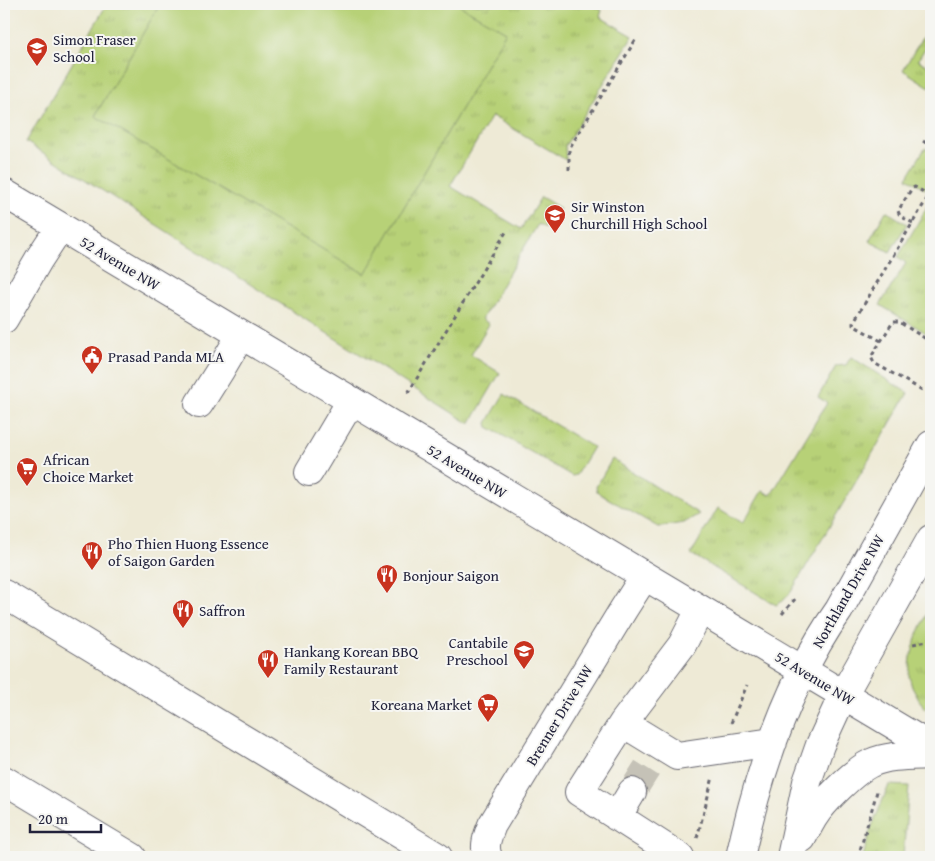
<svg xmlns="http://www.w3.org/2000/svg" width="935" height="861" font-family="'Gentium Book Plus',serif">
<defs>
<pattern id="grass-tufts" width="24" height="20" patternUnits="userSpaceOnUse" patternTransform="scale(1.25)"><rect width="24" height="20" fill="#b7d177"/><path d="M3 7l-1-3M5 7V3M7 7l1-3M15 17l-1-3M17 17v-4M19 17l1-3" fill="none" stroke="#9db368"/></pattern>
</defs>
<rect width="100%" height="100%" fill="#f6f6f2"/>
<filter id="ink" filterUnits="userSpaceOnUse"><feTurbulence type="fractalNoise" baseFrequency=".02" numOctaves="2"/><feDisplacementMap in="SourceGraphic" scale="10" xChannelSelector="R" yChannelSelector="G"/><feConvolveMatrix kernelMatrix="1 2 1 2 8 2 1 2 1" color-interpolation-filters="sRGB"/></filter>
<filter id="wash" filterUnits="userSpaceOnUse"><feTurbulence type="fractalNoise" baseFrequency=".0096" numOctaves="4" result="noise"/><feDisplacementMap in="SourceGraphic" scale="20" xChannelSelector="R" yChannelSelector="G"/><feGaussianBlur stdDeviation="1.12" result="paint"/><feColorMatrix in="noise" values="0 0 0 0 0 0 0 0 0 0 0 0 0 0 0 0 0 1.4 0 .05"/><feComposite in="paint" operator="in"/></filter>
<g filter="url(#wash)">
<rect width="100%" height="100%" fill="#eeead6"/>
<path fill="url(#grass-tufts)" stroke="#6c7a59" d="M 107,4 L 590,4 L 602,10 L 600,17 L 633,36 L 565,146 L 566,160 L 492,116 L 450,186 L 521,229 L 541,197 L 560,208 L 547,229 L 538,224 L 482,319 L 489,324 L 471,355 L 500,373 L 470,424 L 26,142 Z
M 925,33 L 927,45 L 918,60 L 931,68 L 931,88 L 903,70 Z
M 925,148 L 931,151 L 931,185 L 928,190 L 907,178 Z
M 931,200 L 931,336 L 880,305 L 906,263 L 898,257 Z
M 886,211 L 907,224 L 890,252 L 869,241 Z
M 851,357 L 908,393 L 791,592 L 783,601 L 776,605 L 691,554 L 718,508 L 743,523 L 762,491 L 771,495 L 827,403 L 818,397 L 836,366 L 846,365 Z
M 504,394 L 593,447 L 576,475 L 572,476 L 488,427 L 487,423 Z
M 612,459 L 699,514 L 684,523 L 658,527 L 600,494 L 597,491 L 596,487 Z
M 931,606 L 931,715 L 919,700 L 912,687 L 909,676 L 911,657 L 916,638 Z
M 889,785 L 909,786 L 903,857 L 863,857 L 871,827 L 872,826 Z"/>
<path fill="#b7d177" stroke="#6c7a59" d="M 160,4 L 457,4 L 506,32 L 365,274 L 95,116 Z"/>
</g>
<g filter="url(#ink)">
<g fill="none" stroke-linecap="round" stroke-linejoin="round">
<path stroke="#c5c2b7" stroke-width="28" stroke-dasharray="28 14" stroke-linecap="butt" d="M 632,792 L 649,765"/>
<g stroke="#696871" stroke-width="30">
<path id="minor" d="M 4,193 L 931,747
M 4,319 L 39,259 L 60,227
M 199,404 L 221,369 L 241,335
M 309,472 L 351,401
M 4,594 L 438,857
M 623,723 L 677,756 L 773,742
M 4,780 L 132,857
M 617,817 L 632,792
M 802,838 C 805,832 809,825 813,818 C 823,802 854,771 871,763 C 889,755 911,756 931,755
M 488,857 C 483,846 488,835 492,825 L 623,610 L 644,577
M 680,857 L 579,792 L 623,723 L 682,645 L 700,610
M 740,857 C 759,771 788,682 839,610 L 931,445
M 791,857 L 807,782 L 820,745 L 843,695 L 931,539"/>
</g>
<path stroke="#696871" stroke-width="3" stroke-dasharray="4 4" stroke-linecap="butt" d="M 923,141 L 931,146
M 569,170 L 569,149 L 636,39
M 913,223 L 900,216 L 898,211 L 912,188 L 915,187 L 929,195
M 881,341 L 853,325 L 853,323 L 931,192
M 922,390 L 874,363 L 871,357 L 893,322 L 899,322 L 931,342
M 408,393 L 506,232
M 782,614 L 795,599
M 913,644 L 927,641 L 931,638
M 731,723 L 747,685
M 697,838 L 713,777
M 858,857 L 878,788"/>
<use href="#minor" stroke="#fff" stroke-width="28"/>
</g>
</g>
<defs>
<g id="school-pin" transform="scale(1.125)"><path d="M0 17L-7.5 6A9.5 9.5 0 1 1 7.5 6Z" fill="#c8321e" stroke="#f6f6f2"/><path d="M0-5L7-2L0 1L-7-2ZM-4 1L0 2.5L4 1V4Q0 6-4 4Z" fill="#fff"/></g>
<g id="civic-pin" transform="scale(1.125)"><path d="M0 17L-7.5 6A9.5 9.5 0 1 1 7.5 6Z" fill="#c8321e" stroke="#f6f6f2"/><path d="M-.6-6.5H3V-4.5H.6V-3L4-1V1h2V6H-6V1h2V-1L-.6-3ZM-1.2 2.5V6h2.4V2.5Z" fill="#fff"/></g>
<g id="supermarket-pin" transform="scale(1.125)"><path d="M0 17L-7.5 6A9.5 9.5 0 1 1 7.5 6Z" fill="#c8321e" stroke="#f6f6f2"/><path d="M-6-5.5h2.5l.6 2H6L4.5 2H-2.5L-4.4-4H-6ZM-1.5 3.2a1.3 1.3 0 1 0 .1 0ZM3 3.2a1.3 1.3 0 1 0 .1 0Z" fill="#fff"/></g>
<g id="restaurant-pin" transform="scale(1.125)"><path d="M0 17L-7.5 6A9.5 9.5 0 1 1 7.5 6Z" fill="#c8321e" stroke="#f6f6f2"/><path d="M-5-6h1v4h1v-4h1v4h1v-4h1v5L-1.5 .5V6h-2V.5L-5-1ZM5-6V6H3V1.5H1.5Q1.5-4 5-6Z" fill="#fff"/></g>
</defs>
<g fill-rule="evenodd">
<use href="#school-pin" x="37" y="48"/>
<use href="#school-pin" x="555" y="215"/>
<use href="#civic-pin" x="92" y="356"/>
<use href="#supermarket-pin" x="27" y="468"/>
<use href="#restaurant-pin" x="92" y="552"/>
<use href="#restaurant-pin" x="387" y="575"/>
<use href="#restaurant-pin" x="183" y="610"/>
<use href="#school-pin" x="524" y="651"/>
<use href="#restaurant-pin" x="268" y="660"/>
<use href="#supermarket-pin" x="488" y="704"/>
</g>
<g text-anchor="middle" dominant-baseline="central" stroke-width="4" stroke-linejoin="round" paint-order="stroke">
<g font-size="15" fill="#22223b" stroke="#f6f6f2" text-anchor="start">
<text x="53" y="39">Simon Fraser<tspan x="53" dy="17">School</tspan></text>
<text x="571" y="206">Sir Winston<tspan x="571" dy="17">Churchill High School</tspan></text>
<text x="108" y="356">Prasad Panda MLA</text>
<text x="43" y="459">African<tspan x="43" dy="17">Choice Market</tspan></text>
<text x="108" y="543">Pho Thien Huong Essence<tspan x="108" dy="17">of Saigon Garden</tspan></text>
<text x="403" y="575">Bonjour Saigon</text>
<text x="199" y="610">Saffron</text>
<text x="508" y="642" text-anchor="end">Cantabile<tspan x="508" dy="17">Preschool</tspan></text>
<text x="284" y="651">Hankang Korean BBQ<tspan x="284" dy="17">Family Restaurant</tspan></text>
<text x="472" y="704" text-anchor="end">Koreana Market</text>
</g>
<g font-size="15" fill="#22223b" stroke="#f6f6f2">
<text transform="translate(120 263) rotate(31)">52 Avenue NW</text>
<text transform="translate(467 471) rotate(31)">52 Avenue NW</text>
<text transform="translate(848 591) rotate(-60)">Northland Drive NW</text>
<text transform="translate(815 678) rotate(31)">52 Avenue NW</text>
<text transform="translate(559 715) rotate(-59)">Brenner Drive NW</text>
</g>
</g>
<rect width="935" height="861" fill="none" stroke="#f6f6f2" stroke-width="20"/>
<path d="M30 824v8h71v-8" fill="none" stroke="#22223b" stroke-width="2.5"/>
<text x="38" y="824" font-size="15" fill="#22223b" stroke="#f6f6f2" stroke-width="4" paint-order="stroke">20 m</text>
</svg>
